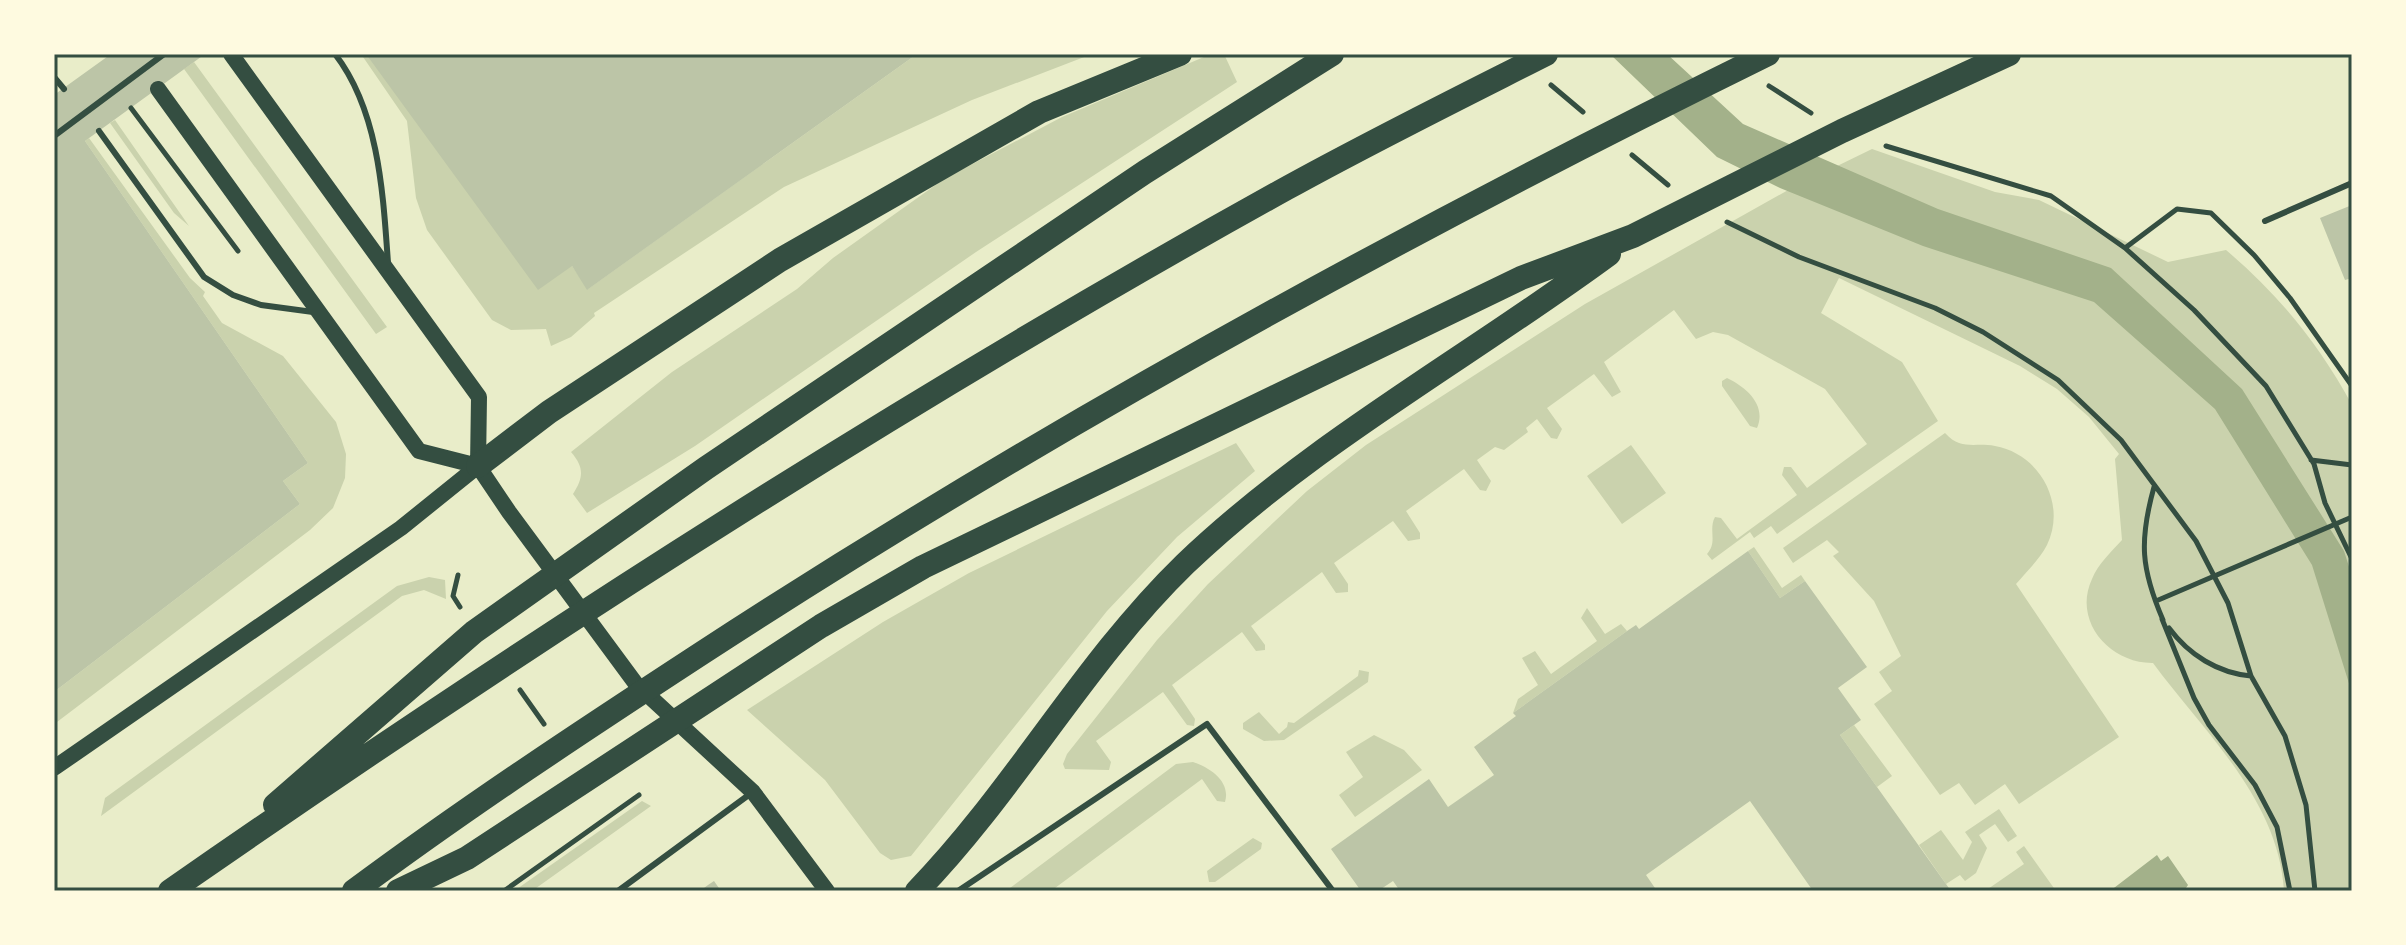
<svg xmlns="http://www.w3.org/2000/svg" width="2406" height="945" font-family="Figtree,sans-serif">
<rect width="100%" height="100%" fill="#e9edc9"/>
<path fill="#cad2ad" d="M 361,54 L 366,54 L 572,266 L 588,289 L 917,54 L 1092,54 L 972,100 L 784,187 L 594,313 L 595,316 L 571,337 L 551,346 L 546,329 L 511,330 L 492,320 L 427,230 L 416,198 L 407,121 Z
M 1211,54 L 1224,54 L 1237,82 L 976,252 L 695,446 L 587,513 L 573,494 C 584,477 584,467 571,452 L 672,372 L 797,289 L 833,258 L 944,179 L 1062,117 Z
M 194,62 L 387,327 L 376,334 L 184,69 Z
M 115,120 L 189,226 L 174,213 L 110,123 Z
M 89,138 L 190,278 L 205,292 L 203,296 L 222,323 L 283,356 L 336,422 L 346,454 L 345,478 L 333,508 L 310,530 L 57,722 L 54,692 L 300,504 L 283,481 L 308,463 L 85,141 Z
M 1872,149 L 1995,192 L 2039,200 L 2168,262 L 2226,250 C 2279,295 2319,344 2352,405 L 2352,891 L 2284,891 C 2279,800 2204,732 2153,663 C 2111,664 2072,622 2092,579 C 2098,564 2111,552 2122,540 L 2115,459 L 2119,454 L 2089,417 L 2057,389 L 2020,366 L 1839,278 L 1821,313 L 1902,362 L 1938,421 L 1777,534 L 1771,526 L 1754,538 L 1750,532 L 1712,560 L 1707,554 C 1718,542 1708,530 1715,517 L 1721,518 L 1737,539 L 1797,495 L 1782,475 L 1784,467 L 1791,467 L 1807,488 L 1867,444 L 1825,389 L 1728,335 L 1713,332 L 1696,339 L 1674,310 L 1604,362 L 1621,392 L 1612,397 L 1594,374 L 1547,408 L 1562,429 L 1557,439 L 1551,438 L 1537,419 L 1526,428 L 1528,432 L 1504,450 L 1495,447 L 1477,460 L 1491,481 L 1486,491 L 1480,490 L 1464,469 L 1406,511 L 1420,533 L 1420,539 L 1408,541 L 1393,521 L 1334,563 L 1348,584 L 1348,592 L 1336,593 L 1322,572 L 1251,626 L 1265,645 L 1265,650 L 1256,651 L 1242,632 L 1172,685 L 1195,719 L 1194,726 L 1187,725 L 1163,692 L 1096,741 L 1111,762 L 1109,770 L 1065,769 L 1063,764 L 1067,754 L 1157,640 L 1208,584 L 1307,491 L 1366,445 L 1585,304 L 1790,189 Z
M 1727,378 C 1746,387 1767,405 1757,428 L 1750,426 L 1722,386 L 1722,381 Z
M 1945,433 C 1961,451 1975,442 1995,446 C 2040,454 2067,504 2047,545 C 2039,560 2027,571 2016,584 L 2119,737 L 2019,804 L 2005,784 L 1975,805 L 1959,783 L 1940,795 L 1874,704 L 1892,691 L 1879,672 L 1901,656 L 1874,601 L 1833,556 L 1839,552 L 1827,540 L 1793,563 L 1783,548 Z
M 1236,443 L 1255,471 L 1177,537 L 1107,611 L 911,856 L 891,860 L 880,853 L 825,780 L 747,710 L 883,622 L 969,573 Z
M 1631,445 L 1666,493 L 1622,524 L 1587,476 Z
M 1754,547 L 1782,588 L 1801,575 L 1805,581 L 1780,598 L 1748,551 Z
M 429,577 L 445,580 L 446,599 L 424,590 L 402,596 L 101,816 L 105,798 L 397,586 Z
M 1587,608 L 1605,634 L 1621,624 L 1627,631 L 1513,713 L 1518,699 L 1538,685 L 1522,658 L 1535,651 L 1551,674 L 1597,641 L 1581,618 Z
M 1359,670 L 1369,672 L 1368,682 L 1284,740 L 1264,741 L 1243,729 L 1243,723 L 1259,712 L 1279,734 L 1287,727 L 1288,722 L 1294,723 L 1358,676 Z
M 1854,725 L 1892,776 L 1877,787 L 1840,735 Z
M 1374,735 L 1404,750 L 1422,770 L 1355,817 L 1339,795 L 1363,777 L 1346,752 Z
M 1193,762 C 1211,768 1231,782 1225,802 L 1217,801 L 1202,779 L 1051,891 L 1006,891 L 1176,764 Z
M 642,801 L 651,806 L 532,891 L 514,891 Z
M 1999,809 L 2017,836 L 2008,842 L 1995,824 L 1979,835 L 1987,848 L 1976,873 L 1965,881 L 1960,875 L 1946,884 L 1919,845 L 1941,830 L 1963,860 L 1972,842 L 1965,832 Z
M 1253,838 L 1262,843 L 1261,849 L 1215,882 L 1209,882 L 1207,871 Z
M 2024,846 L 2056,891 L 1985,891 L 2024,864 L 2016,852 Z"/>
<path fill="#a3b18a" d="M 1610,54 L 1667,54 L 1743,124 L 1938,209 L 2111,268 L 2242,389 L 2344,551 L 2352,576 L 2352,693 L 2312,565 L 2215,409 L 2094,302 L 1923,246 L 1780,188 L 1717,157 Z
M 2157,855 L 2161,861 L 2168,856 L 2188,885 L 2184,891 L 2110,891 Z"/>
<path fill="#bcc5a7" d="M 111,54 L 205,54 L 85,141 L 308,463 L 283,481 L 300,504 L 54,692 L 54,95 Z
M 366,54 L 917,54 L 587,290 L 572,266 L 538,290 Z
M 2352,205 L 2352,278 L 2345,280 L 2320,218 Z
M 1748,551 L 1780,598 L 1805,581 L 1867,667 L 1838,688 L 1861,720 L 1840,735 L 1951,891 L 1813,891 L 1750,801 L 1646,875 L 1657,891 L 1400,891 L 1393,881 L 1378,891 L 1361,891 L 1331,849 L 1429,779 L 1448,807 L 1494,775 L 1474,747 L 1516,716 L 1513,713 L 1627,631 L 1636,625 L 1639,629 Z
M 714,881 L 721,891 L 700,891 L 708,885 Z"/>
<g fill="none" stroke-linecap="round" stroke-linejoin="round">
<path stroke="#344e41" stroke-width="5" d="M 1551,85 L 1583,112
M 1769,86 L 1811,113
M 131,108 L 238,251
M 1886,146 L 2051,196 L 2125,248 L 2194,310 L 2266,386 L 2314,464 L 2325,503 L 2352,559
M 1632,155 L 1668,185
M 1727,222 L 1799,257 L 1935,308 L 1983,332 L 2058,380 L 2121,440 L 2196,541 L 2228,603 L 2251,676 L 2285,736 L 2306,805 L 2315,891
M 2125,248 L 2177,209 L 2211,213 L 2254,255 L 2290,298 L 2352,386
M 2311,460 L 2352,465
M 2154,487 C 2139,541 2141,569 2163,620
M 458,575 L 453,596 L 460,607
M 2156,601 L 2352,517
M 2162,619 L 2194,698 L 2209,725 L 2255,785 L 2277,827 L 2290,891
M 2169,628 C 2189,655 2218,673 2251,676
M 520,690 L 544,724
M 504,891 L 639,795"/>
<path stroke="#344e41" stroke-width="6" d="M 335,54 C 379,111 383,193 388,263
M 54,77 L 64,89
M 99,131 L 204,277 L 233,295 L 261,305 L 313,312
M 54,136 L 164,54
M 2265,221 L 2352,183
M 618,891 L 750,794
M 958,891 L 1207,724 L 1333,891"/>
<path stroke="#344e41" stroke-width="16" d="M 231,54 L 479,397 L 478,466 L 509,512 L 636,684 L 753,792 L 827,891
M 158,89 L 419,451 L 478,466
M 54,768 L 401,528 L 478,466"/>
<path stroke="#344e41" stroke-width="24" d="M 478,466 L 549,412 L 780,260 L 1039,112 L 1180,54
M 275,805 L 474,632 L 706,468 L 1145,172 L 1332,54
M 170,891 C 531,640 902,401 1287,188 C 1372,141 1459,98 1546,54
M 354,891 C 467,807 584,730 702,653 C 1044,430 1402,234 1768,54
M 398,891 L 467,858 L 821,626 L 923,567 L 1521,278 L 1633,236 L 1842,131 L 2009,54
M 917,891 C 1015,790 1084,662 1185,564 C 1313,442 1468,358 1609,254"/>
</g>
<rect width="2406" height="945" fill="none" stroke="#fefae0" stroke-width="112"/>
<rect x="56" y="56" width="2294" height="833" fill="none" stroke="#344e41" stroke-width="3"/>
</svg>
